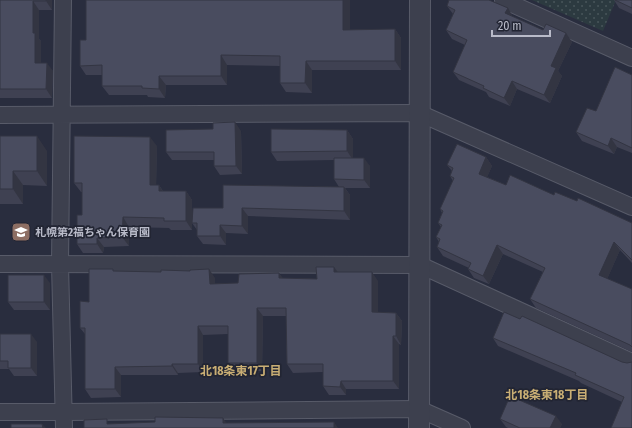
<svg xmlns="http://www.w3.org/2000/svg" width="632" height="428" font-family="'Fira Sans Condensed','Noto Sans JP',sans-serif">
<defs>
<pattern id="green-dots" width="8" height="8" patternUnits="userSpaceOnUse"><rect width="8" height="8" fill="#2c3a40"/><path d="M2 2h.1M6 6h.1" fill="none" stroke="#48555a" stroke-width="1.8" stroke-linecap="round"/></pattern>
</defs>
<rect width="100%" height="100%" fill="#292d3e"/>
<path fill="url(#green-dots)" d="M 532,0 L 616,0 L 603,31 Z"/>
<g fill="none" stroke-linecap="round" stroke-linejoin="round">
<g stroke="#585b69" stroke-width="18">
<path id="minor" d="M 63,0 L 60,264 L 64,428
M 503,0 L 632,58
M 0,115 L 419,113 L 632,207
M 0,264 L 420,265 L 632,362
M 0,412 L 65,412 L 419,409 L 462,428"/>
</g>
<g stroke="#585b69" stroke-width="22">
<path id="tertiary" d="M 419,428 L 420,0"/>
</g>
<use href="#minor" stroke="#3d404e" stroke-width="16"/>
<use href="#tertiary" stroke="#3d404e" stroke-width="20"/>
</g>
<path fill="#3f4152" d="M 0,0 L 52,0 L 52,10 L 39,10 L 39,39 L 41,41 L 41,63 L 53,71 L 52,98 L 0,98 Z
M 350,0 L 350,30 L 395,29 L 401,38 L 401,70 L 312,70 L 312,93 L 286,92 L 280,83 L 280,66 L 227,65 L 227,85 L 166,85 L 165,98 L 148,97 L 147,95 L 109,95 L 102,86 L 102,75 L 86,75 L 80,66 L 86,40 Z
M 614,0 L 632,0 L 632,14 L 619,8 Z
M 447,6 L 513,17 L 543,30 L 572,42 L 558,71 L 562,76 L 550,103 L 517,89 L 510,106 L 489,97 L 486,92 L 459,80 L 453,72 L 465,45 L 452,39 L 446,30 L 453,14 Z
M 632,75 L 632,153 L 617,147 L 614,154 L 582,141 L 576,132 L 596,111 Z
M 347,130 L 353,139 L 353,158 L 370,166 L 370,188 L 345,188 L 350,195 L 350,220 L 248,216 L 248,234 L 226,233 L 226,245 L 203,244 L 197,236 L 197,230 L 192,223 L 192,230 L 171,230 L 169,228 L 129,227 L 129,246 L 104,247 L 103,253 L 83,253 L 77,244 L 82,215 L 82,192 L 81,192 L 74,183 L 157,146 L 156,185 L 159,185 L 163,191 L 186,191 L 192,200 L 192,220 L 223,208 L 339,187 L 334,179 L 334,160 L 277,161 L 271,152 Z
M 241,131 L 242,174 L 220,175 L 214,166 L 214,160 L 172,160 L 166,152 Z
M 0,136 L 47,151 L 47,186 L 23,185 L 23,204 L 0,204 Z
M 486,157 L 492,166 L 487,177 L 506,185 L 554,195 L 577,201 L 632,223 L 632,263 L 620,250 L 607,279 L 632,289 L 632,352 L 536,308 L 530,299 L 543,272 L 503,254 L 489,284 L 474,278 L 468,269 L 469,268 L 443,256 L 437,247 L 439,242 L 436,237 L 441,227 L 438,223 L 442,213 L 440,209 L 453,181 L 450,176 L 452,171 L 447,165 Z
M 113,269 L 115,271 L 215,278 L 215,284 L 238,283 L 279,273 L 282,278 L 317,279 L 337,272 L 378,281 L 378,312 L 396,313 L 402,321 L 401,345 L 399,344 L 399,389 L 346,389 L 346,395 L 329,395 L 323,386 L 323,372 L 293,373 L 287,364 L 286,316 L 263,316 L 262,371 L 234,371 L 228,363 L 228,334 L 203,335 L 203,372 L 178,373 L 178,375 L 121,375 L 121,397 L 91,398 L 85,389 L 85,334 L 80,328 L 89,302 Z
M 50,283 L 50,310 L 14,310 L 8,302 Z
M 520,319 L 622,362 L 627,363 L 632,428 L 622,402 L 581,383 L 579,381 L 498,346 L 493,338 Z
M 0,334 L 37,342 L 37,376 L 14,376 L 9,369 L 0,369 Z
M 500,419 L 562,424 L 560,428 L 508,428 L 506,427 Z"/>
<path fill="#333542" d="M 46,0 L 52,0 L 52,10 L 46,1 Z
M 343,0 L 350,0 L 350,39 L 343,30 Z
M 33,1 L 39,10 L 39,39 L 41,41 L 41,72 L 35,63 L 33,33 Z
M 508,8 L 513,17 L 505,13 Z
M 395,29 L 401,38 L 401,70 L 395,61 Z
M 566,33 L 572,42 L 558,71 L 562,76 L 550,103 L 544,95 L 551,66 Z
M 221,55 L 227,65 L 227,85 L 221,76 Z
M 306,61 L 312,70 L 312,93 L 305,83 Z
M 47,63 L 53,71 L 52,98 L 46,89 Z
M 159,76 L 166,85 L 165,98 L 159,89 Z
M 512,81 L 517,89 L 510,106 L 504,98 Z
M 235,122 L 241,131 L 242,174 L 236,166 Z
M 347,130 L 353,139 L 353,160 L 347,151 Z
M 37,136 L 47,151 L 47,186 L 37,171 Z
M 150,137 L 157,146 L 156,194 L 150,185 Z
M 611,138 L 617,147 L 614,154 L 608,146 Z
M 486,157 L 492,166 L 485,182 L 479,174 Z
M 364,158 L 370,166 L 370,188 L 364,180 Z
M 13,171 L 23,185 L 23,204 L 13,189 Z
M 159,185 L 165,195 L 159,191 Z
M 344,187 L 350,195 L 350,220 L 344,211 Z
M 186,191 L 192,200 L 192,230 L 186,221 Z
M 242,208 L 248,216 L 248,234 L 242,226 Z
M 123,217 L 129,227 L 129,246 L 122,237 Z
M 220,225 L 226,233 L 226,245 L 220,236 Z
M 97,238 L 104,247 L 103,253 L 97,244 Z
M 614,242 L 620,250 L 605,284 L 599,275 Z
M 497,245 L 503,254 L 489,284 L 483,276 Z
M 334,267 L 340,275 L 334,272 Z
M 209,269 L 215,278 L 215,292 L 210,284 Z
M 372,272 L 378,281 L 378,321 L 372,312 Z
M 279,273 L 285,281 L 279,278 Z
M 44,275 L 50,283 L 50,310 L 44,302 Z
M 257,308 L 263,316 L 262,371 L 257,363 Z
M 396,313 L 402,321 L 401,345 L 396,336 Z
M 198,326 L 203,335 L 203,372 L 198,364 Z
M 31,334 L 37,342 L 37,376 L 31,368 Z
M 393,336 L 399,344 L 399,389 L 393,381 Z
M 172,364 L 178,373 L 178,375 L 172,366 Z
M 115,367 L 121,375 L 121,397 L 115,389 Z
M 341,381 L 346,389 L 346,395 L 340,387 Z
M 556,416 L 562,424 L 560,428 L 550,428 Z
M 223,418 L 230,428 L 223,423 Z
M 334,422 L 338,428 L 334,428 Z
M 42,424 L 46,428 L 43,428 Z"/>
<path fill="#494c5f" stroke="#333542" d="M 0,0 L 46,0 L 46,1 L 33,1 L 33,33 L 35,33 L 35,63 L 47,63 L 46,89 L 0,89 Z
M 86,0 L 343,0 L 343,30 L 395,29 L 395,61 L 306,61 L 305,83 L 280,83 L 280,56 L 221,55 L 221,76 L 159,76 L 159,89 L 142,88 L 142,86 L 102,86 L 102,65 L 80,66 L 80,40 L 86,40 Z
M 449,0 L 489,0 L 508,8 L 505,13 L 543,30 L 546,24 L 566,33 L 551,66 L 556,68 L 544,95 L 512,81 L 504,98 L 483,88 L 484,86 L 453,72 L 467,40 L 446,30 L 455,10 L 447,6 Z
M 615,0 L 632,0 L 632,8 Z
M 615,67 L 632,75 L 632,148 L 611,138 L 608,146 L 576,132 L 587,108 L 596,111 Z
M 235,122 L 236,166 L 214,166 L 214,152 L 166,152 L 166,130 L 213,129 L 213,123 Z
M 271,129 L 347,130 L 347,151 L 271,152 Z
M 0,136 L 37,136 L 37,171 L 13,171 L 13,189 L 0,189 Z
M 74,136 L 150,137 L 150,185 L 159,185 L 159,191 L 186,191 L 186,221 L 164,221 L 164,218 L 123,217 L 122,237 L 97,238 L 97,244 L 77,244 L 77,215 L 82,215 L 82,183 L 74,183 Z
M 457,144 L 486,157 L 479,174 L 506,185 L 510,175 L 554,195 L 555,192 L 577,201 L 578,198 L 632,223 L 632,260 L 614,242 L 599,275 L 632,289 L 632,347 L 630,345 L 530,299 L 545,268 L 497,245 L 483,276 L 468,269 L 471,263 L 437,247 L 440,239 L 436,237 L 442,225 L 438,223 L 443,211 L 440,209 L 454,178 L 450,176 L 453,168 L 447,165 Z
M 334,158 L 364,158 L 364,180 L 334,179 Z
M 223,185 L 344,187 L 344,211 L 242,208 L 242,226 L 220,225 L 220,236 L 197,236 L 197,223 L 192,223 L 193,208 L 223,208 Z
M 316,267 L 334,267 L 334,272 L 372,272 L 372,312 L 396,313 L 396,336 L 393,336 L 393,381 L 341,381 L 340,387 L 323,386 L 323,364 L 287,364 L 286,308 L 257,308 L 257,363 L 228,363 L 228,326 L 198,326 L 198,364 L 172,364 L 172,366 L 115,367 L 115,389 L 85,389 L 85,328 L 80,328 L 80,301 L 89,302 L 89,269 L 113,269 L 113,271 L 161,272 L 161,270 L 190,271 L 190,270 L 209,269 L 210,284 L 238,283 L 239,274 L 279,273 L 279,278 L 317,279 Z
M 8,275 L 44,275 L 44,302 L 8,302 Z
M 504,312 L 520,319 L 522,316 L 622,362 L 627,363 L 632,362 L 632,428 L 611,428 L 624,397 L 575,375 L 576,373 L 493,338 Z
M 0,334 L 31,334 L 31,368 L 8,368 L 8,361 L 0,361 Z
M 510,396 L 556,416 L 550,428 L 520,428 L 500,419 Z
M 155,417 L 223,418 L 223,423 L 334,422 L 334,428 L 84,428 L 84,420 L 107,419 L 107,424 L 155,422 Z
M 11,424 L 42,424 L 43,428 L 11,428 Z"/>
<defs>
<g id="school-square" transform="scale(1)"><rect x="-9" y="-9" width="18" height="18" rx="4" fill="#8d6e63" stroke="#222533"/><path d="M0-5L7-2L0 1L-7-2ZM-4 1L0 2.5L4 1V4Q0 6-4 4Z" fill="#fff"/></g>
</defs>
<g fill-rule="evenodd">
<use href="#school-square" x="21" y="232"/>
</g>
<g text-anchor="middle" dominant-baseline="central" stroke-width="3.5" stroke-linejoin="round" paint-order="stroke">
<g font-size="11" font-weight="bold" fill="#b9bbc9" stroke="#222533" text-anchor="start">
<text x="35" y="232">札幌第2福ちゃん保育園</text>
</g>
<g font-size="12" font-weight="bold" fill="#c9ae74" stroke="#222533">
<text x="241" y="371">北18条東17丁目</text>
<text x="547" y="395">北18条東18丁目</text>
</g>
</g>
<path d="M492 30v6h58v-6" fill="none" stroke="#b9bbc9" stroke-width="2"/>
<text x="498" y="30" font-size="12" fill="#b9bbc9" stroke="#222533" stroke-width="3" paint-order="stroke">20 m</text>
</svg>
